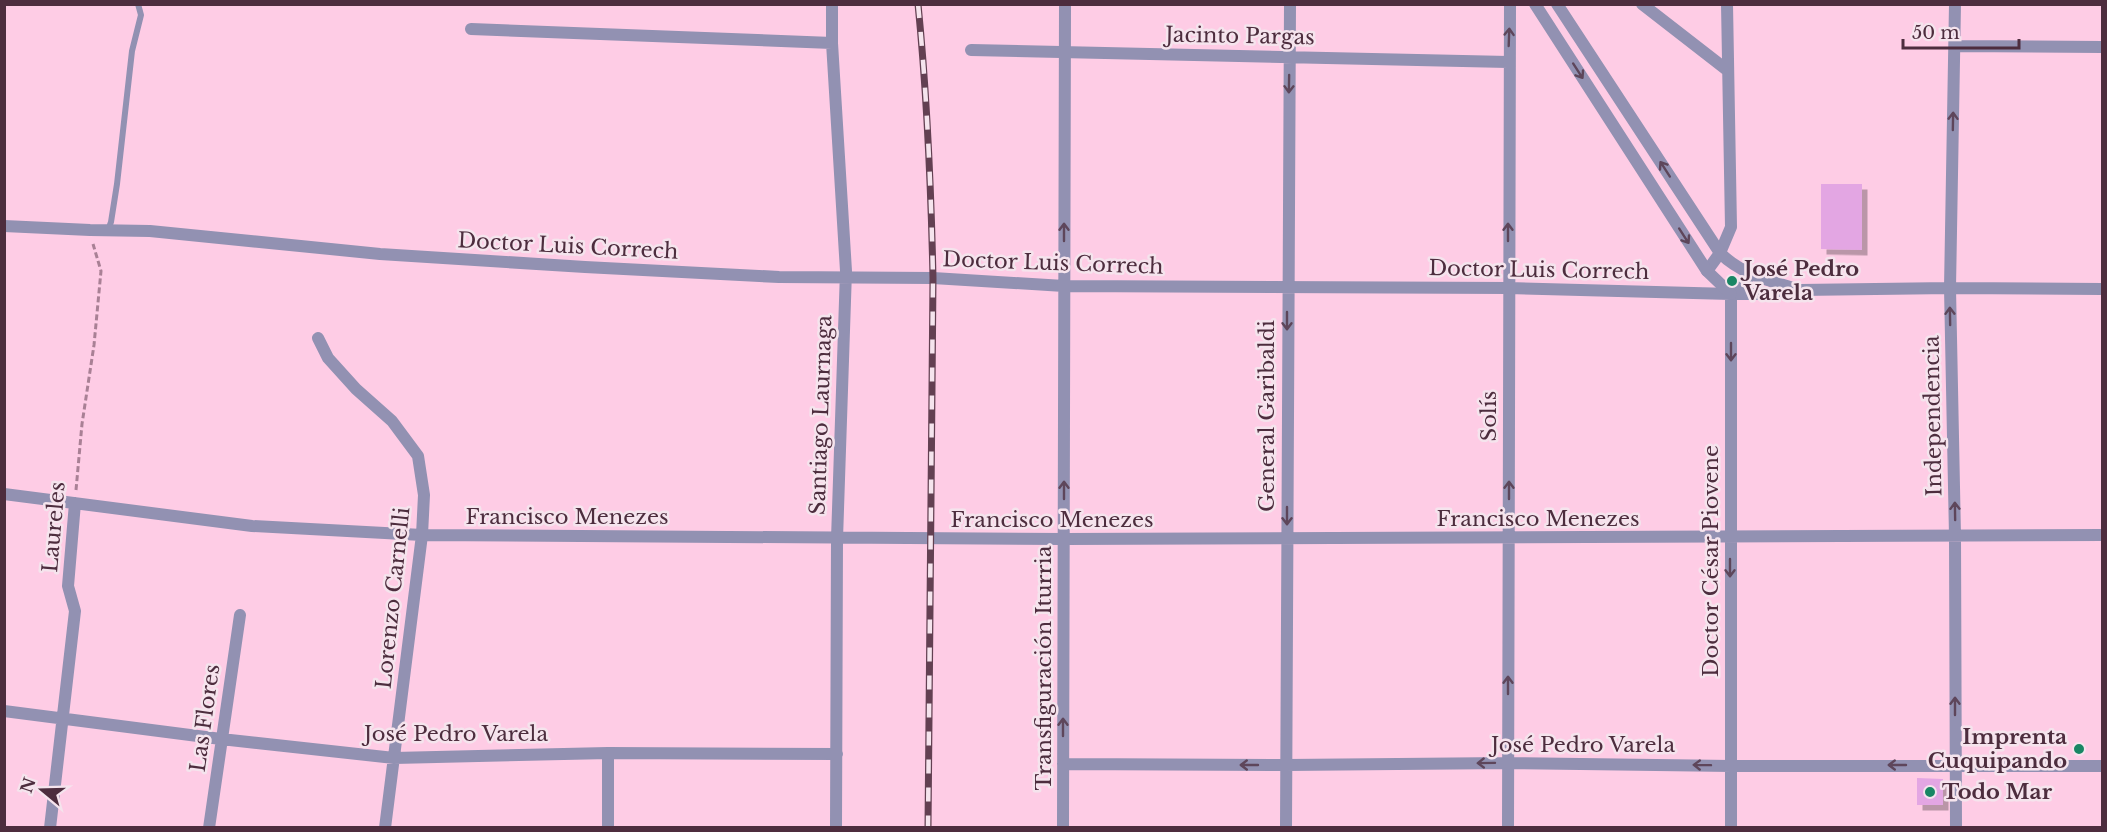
<svg xmlns="http://www.w3.org/2000/svg" width="2107" height="832" font-family="'Libre Baskerville',serif">
<defs>
<filter id="shadow"><feDropShadow dx="5.5" dy="5.5" stdDeviation="0" flood-color="#0004"/></filter>
</defs>
<rect width="100%" height="100%" fill="#fecce5"/>
<path fill="#e3a6e3" filter="url(#shadow)" d="M 1821,184 L 1862,184 L 1862,250 L 1821,249 Z
M 1917,778 L 1943,779 L 1943,805 L 1917,805 Z"/>
<g fill="none" stroke-linecap="round" stroke-linejoin="round">
<path stroke="#a98095" stroke-width="3" stroke-dasharray="6 3" stroke-linecap="butt" d="M 76,490 L 82,424 L 94,345 L 101,271 L 93,244"/>
<path stroke="#9291b2" stroke-width="6" d="M 108,230 L 111,222 L 117,184 L 132,51 L 141,15 L 138,4"/>
<path stroke="#9291b2" stroke-width="12" d="M 832,4 L 832,43 L 846,271 L 837,539 L 836,828
M 1642,4 L 1727,70
M 1955,4 L 1950,288 L 1955,536 L 1956,828
M 471,29 L 832,43
M 1955,46 L 2102,47
M 971,50 L 1508,62
M 4,226 L 90,230 L 150,231 L 380,254 L 585,267 L 779,277 L 933,278 L 1064,286 L 1509,288 L 1731,294 L 1777,294 L 1800,290 L 1950,288 L 2102,289
M 1707,271 L 1720,253 L 1731,227 L 1727,4
M 1731,294 L 1751,275
M 318,338 L 328,358 L 356,389 L 392,421 L 418,456 L 424,495 L 422,535 L 385,828
M 4,494 L 252,526 L 422,535 L 1064,539 L 2102,535
M 4,711 L 221,739 L 394,758 L 608,753 L 837,754
M 608,753 L 608,828
M 1063,764 L 1287,765 L 1508,763 L 1731,766 L 2102,766
M 50,828 L 75,611 L 68,586 L 75,503
M 209,828 L 240,615
M 1063,828 L 1065,4
M 1286,828 L 1290,4
M 1508,828 L 1510,4
M 1731,828 L 1731,294"/>
<path stroke="#9291b2" stroke-width="12" d="M 1535,4 L 1707,271 L 1731,294
M 1557,4 L 1720,253 C 1742,275 1771,281 1800,290"/>
<g stroke="#634052" stroke-width="7">
<path id="rail" d="M 918,4 C 927,95 931,186 933,278 L 928,828"/>
</g>
<use href="#rail" stroke="#f5e4ed" stroke-width="4.5" stroke-dasharray="14" stroke-linecap="butt"/>
</g>
<defs><path id="oneway-shaft" d="M-6 0H5M1.5-3L5.5 0L1.5 3" fill="none" stroke-width="1.6" stroke-linecap="round" stroke-linejoin="round" transform="scale(1.5)"/></defs>
<g stroke="#5e465b">
<use href="#oneway-shaft" transform="translate(1509 37) rotate(-88)"/>
<use href="#oneway-shaft" transform="translate(1578 71) rotate(57)"/>
<use href="#oneway-shaft" transform="translate(1289 84) rotate(91)"/>
<use href="#oneway-shaft" transform="translate(1953 121) rotate(-89)"/>
<use href="#oneway-shaft" transform="translate(1665 169) rotate(-123)"/>
<use href="#oneway-shaft" transform="translate(1064 232) rotate(-90)"/>
<use href="#oneway-shaft" transform="translate(1508 232) rotate(-90)"/>
<use href="#oneway-shaft" transform="translate(1684 236) rotate(57)"/>
<use href="#oneway-shaft" transform="translate(1950 316) rotate(-91)"/>
<use href="#oneway-shaft" transform="translate(1287 321) rotate(90)"/>
<use href="#oneway-shaft" transform="translate(1731 352) rotate(90)"/>
<use href="#oneway-shaft" transform="translate(1064 490) rotate(-90)"/>
<use href="#oneway-shaft" transform="translate(1509 490) rotate(-90)"/>
<use href="#oneway-shaft" transform="translate(1955 511) rotate(-91)"/>
<use href="#oneway-shaft" transform="translate(1287 516) rotate(90)"/>
<use href="#oneway-shaft" transform="translate(1730 568) rotate(90)"/>
<use href="#oneway-shaft" transform="translate(1508 685) rotate(-90)"/>
<use href="#oneway-shaft" transform="translate(1955 706) rotate(-90)"/>
<use href="#oneway-shaft" transform="translate(1063 727) rotate(-90)"/>
<use href="#oneway-shaft" transform="translate(1486 763) rotate(179)"/>
<use href="#oneway-shaft" transform="translate(1249 765) rotate(-180)"/>
<use href="#oneway-shaft" transform="translate(1702 765) rotate(-179)"/>
<use href="#oneway-shaft" transform="translate(1897 765) rotate(180)"/>
</g>
<g fill="#198664" stroke="#f5e4ed" stroke-width="2">
<circle cx="1732" cy="281" r="6"/>
<circle cx="2079" cy="749" r="6"/>
<circle cx="1930" cy="792" r="6"/>
</g>
<g text-anchor="middle" dominant-baseline="central" stroke-width="5" stroke-linejoin="round" paint-order="stroke">
<g font-size="21" fill="#4d2d3e" stroke="#f5e4ed">
<text transform="translate(1240 36) rotate(1)">Jacinto Pargas</text>
<text transform="translate(568 246) rotate(3)">Doctor Luis Correch</text>
<text transform="translate(1053 263) rotate(2)">Doctor Luis Correch</text>
<text transform="translate(1539 270) rotate(1)">Doctor Luis Correch</text>
<text transform="translate(821 415) rotate(-88)">Santiago Laurnaga</text>
<text transform="translate(1267 416) rotate(-90)">General Garibaldi</text>
<text transform="translate(1489 416) rotate(-90)">Solís</text>
<text transform="translate(1933 416) rotate(-91)">Independencia</text>
<text x="567" y="517">Francisco Menezes</text>
<text x="1538" y="519">Francisco Menezes</text>
<text x="1052" y="520">Francisco Menezes</text>
<text transform="translate(54 527) rotate(-85)">Laureles</text>
<text transform="translate(1711 561) rotate(-90)">Doctor César Piovene</text>
<text transform="translate(393 598) rotate(-84)">Lorenzo Carnelli</text>
<text transform="translate(1044 668) rotate(-90)">Transfiguración Iturria</text>
<text transform="translate(205 718) rotate(-82)">Las Flores</text>
<text x="456" y="734">José Pedro Varela</text>
<text x="1583" y="745">José Pedro Varela</text>
</g>
<g font-size="21" font-weight="bold" fill="#4d2d3e" stroke="#f5e4ed" text-anchor="start">
<text x="1744" y="269">José Pedro<tspan x="1744" dy="24">Varela</tspan></text>
<text x="2067" y="737" text-anchor="end">Imprenta<tspan x="2067" dy="24">Cuquipando</tspan></text>
<text x="1942" y="792">Todo Mar</text>
</g>
</g>
<rect width="2107" height="832" fill="none" stroke="#4d2d3e" stroke-width="12"/>
<g transform="translate(42 790) rotate(289)" stroke="#f5e4ed" stroke-width="4.5" paint-order="stroke">
<path d="M0-4.5L10 22L0 15L-10 22Z" fill="#4d2d3e"/>
<text y="-9" font-size="16" font-weight="bold" text-anchor="middle" fill="#4d2d3e">N</text>
</g>
<path d="M1903 39v9h116v-9" fill="none" stroke="#4d2d3e" stroke-width="3"/>
<text x="1912" y="39" font-size="18" fill="#4d2d3e" stroke="#f5e4ed" stroke-width="4.5" paint-order="stroke">50 m</text>
</svg>
